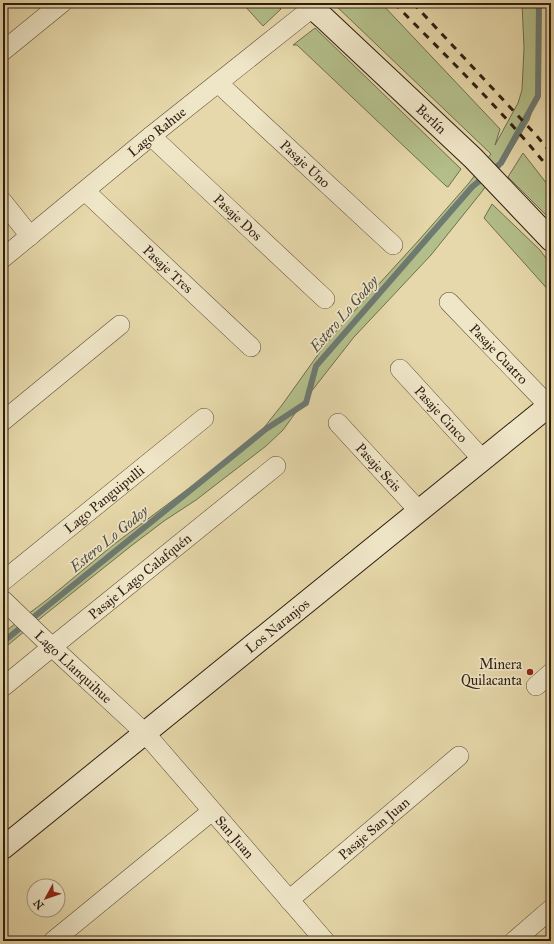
<svg xmlns="http://www.w3.org/2000/svg" width="554" height="944" font-family="'IM FELL Great Primer',serif">
<rect width="100%" height="100%" fill="#e6d8aa"/>
<filter id="stains"><feTurbulence type="fractalNoise" baseFrequency=".005" numOctaves="4"/><feColorMatrix values="0 0 0 0 .2 0 0 0 0 .09 0 0 0 0 .02 0 0 0 .5 -.17"/></filter>
<radialGradient id="worn" r=".72"><stop offset=".6" stop-color="#630" stop-opacity="0"/><stop offset="1" stop-color="#630" stop-opacity=".3"/></radialGradient>
<path fill="#b3bf8a" stroke="#706e4e" d="M 242,3 L 274,3 L 281,9 L 263,26 Z
M 333,3 L 381,3 L 500,129 L 495,145 L 518,103 L 522,90 L 524,48 L 522,3 L 538,3 L 540,28 L 539,88 L 529,120 L 504,162 L 480,194 L 431,255 L 354,337 L 307,397 L 283,430 L 266,446 L 196,500 L 164,521 L 131,546 L 47,613 L 3,649 L 3,633 L 48,599 L 113,545 L 208,474 L 262,430 L 282,405 L 322,349 L 337,330 L 419,240 L 469,183 L 491,154 Z
M 315,28 L 461,169 L 448,187 L 446,186 L 297,45 L 293,45 Z
M 523,153 L 551,189 L 551,220 L 508,177 Z
M 492,204 L 540,250 L 551,265 L 551,293 L 484,218 Z"/>
<g fill="none" stroke-linecap="round" stroke-linejoin="round">
<path stroke="#6e7a72" stroke-width="6" d="M 3,642 L 266,429 L 306,403 L 316,366 L 472,187 L 501,163 L 538,96 L 539,3"/>
<g stroke="#5c4c37" stroke-width="20">
<g id="street">
<path d="M 3,51 L 62,3"/>
<path id="s1" d="M 218,83 L 393,245"/>
<path id="s2" d="M 151,136 L 325,299"/>
<path id="s3" d="M 85,191 L 251,347"/>
<path d="M 3,202 L 30,236"/>
<path id="s4" d="M 3,258 L 151,136 L 312,8"/>
<path id="s5" d="M 449,302 L 549,406"/>
<path id="s6" d="M 400,369 L 483,460"/>
<path d="M 3,421 L 120,325"/>
<path id="s7" d="M 338,423 L 419,511"/>
<path id="s8" d="M 3,581 L 204,418"/>
<path id="s9" d="M 3,600 L 52,647 L 145,733 L 325,941"/>
<path d="M 536,686 L 551,673"/>
<path id="s10" d="M 3,687 L 52,647 L 276,466"/>
<path id="s11" d="M 289,900 L 459,756"/>
<path d="M 53,941 L 212,811"/>
<path d="M 514,941 L 551,909"/>
</g>
</g>
<g stroke="#2e1d11" stroke-width="24">
<g id="secondary">
<path id="s12" d="M 307,3 L 325,19 L 473,158 L 551,240"/>
<path id="s13" d="M 3,848 L 551,404"/>
</g>
</g>
<use href="#street" stroke="#efe6c8" stroke-width="19"/>
<use href="#secondary" stroke="#efe6c8" stroke-width="22"/>
<path stroke="#2e1d11" stroke-width="3" stroke-dasharray="7 7" stroke-linecap="butt" d="M 394,3 C 448,58 503,111 551,171
M 413,3 L 536,135 L 551,153"/>
</g>
<circle fill="#8f2418" stroke="#efe6c8" stroke-width="1.5" cx="530" cy="672" r="4"/>
<g text-anchor="middle" dominant-baseline="central" stroke-width="3.5" stroke-linejoin="round" paint-order="stroke">
<g font-size="14" fill="#2e1d11" stroke="#efe6c8">
<text stroke="none"><textPath href="#s12" startOffset="170">Berlín</textPath></text>
<text stroke="none"><textPath href="#s4" startOffset="199">Lago Rahue</textPath></text>
<text stroke="none"><textPath href="#s1" startOffset="119">Pasaje Uno</textPath></text>
<text stroke="none"><textPath href="#s2" startOffset="119">Pasaje Dos</textPath></text>
<text stroke="none"><textPath href="#s3" startOffset="114">Pasaje Tres</textPath></text>
<text stroke="none"><textPath href="#s5" startOffset="72">Pasaje Cuatro</textPath></text>
<text stroke="none"><textPath href="#s6" startOffset="61">Pasaje Cinco</textPath></text>
<text stroke="none"><textPath href="#s7" startOffset="60">Pasaje Seis</textPath></text>
<text stroke="none"><textPath href="#s8" startOffset="130">Lago Panguipulli</textPath></text>
<text stroke="none"><textPath href="#s10" startOffset="176">Pasaje Lago Calafquén</textPath></text>
<text stroke="none"><textPath href="#s13" startOffset="353">Los Naranjos</textPath></text>
<text stroke="none"><textPath href="#s9" startOffset="97">Lago Llanquihue</textPath></text>
<text stroke="none"><textPath href="#s11" startOffset="111">Pasaje San Juan</textPath></text>
<text stroke="none"><textPath href="#s9" startOffset="332">San Juan</textPath></text>
</g>
<g font-size="14" fill="#2e1d11" stroke="#efe6c8" text-anchor="end">
<text x="522" y="664">Minera<tspan x="522" dy="16">Quilacanta</tspan></text>
</g>
<g font-size="15" font-style="italic" fill="#4e4c41" stroke="#efe6c8">
<text transform="translate(344 314) rotate(-49)">Estero Lo Godoy</text>
<text transform="translate(109 539) rotate(-39)">Estero Lo Godoy</text>
</g>
</g>
<rect width="554" height="944" fill="none" stroke="#e6d8aa" stroke-width="16"/>
<rect x="4" y="4" width="546" height="936" fill="none" stroke="#2e1d11" stroke-width="2"/>
<rect x="8" y="8" width="538" height="928" fill="none" stroke="#2e1d11"/>
<g transform="translate(46 898) rotate(230)"><circle r="19" fill="#efe6c8" stroke="#a2967f"/>
<path d="M0-3L7 15L0 10L-7 15Z" fill="#8f2418"/>
<text y="-6" font-size="11" font-weight="bold" text-anchor="middle" fill="#2e1d11">N</text>
</g>
<rect width="100%" height="100%" filter="url(#stains)"/>
<rect width="100%" height="100%" fill="url(#worn)"/>
</svg>
